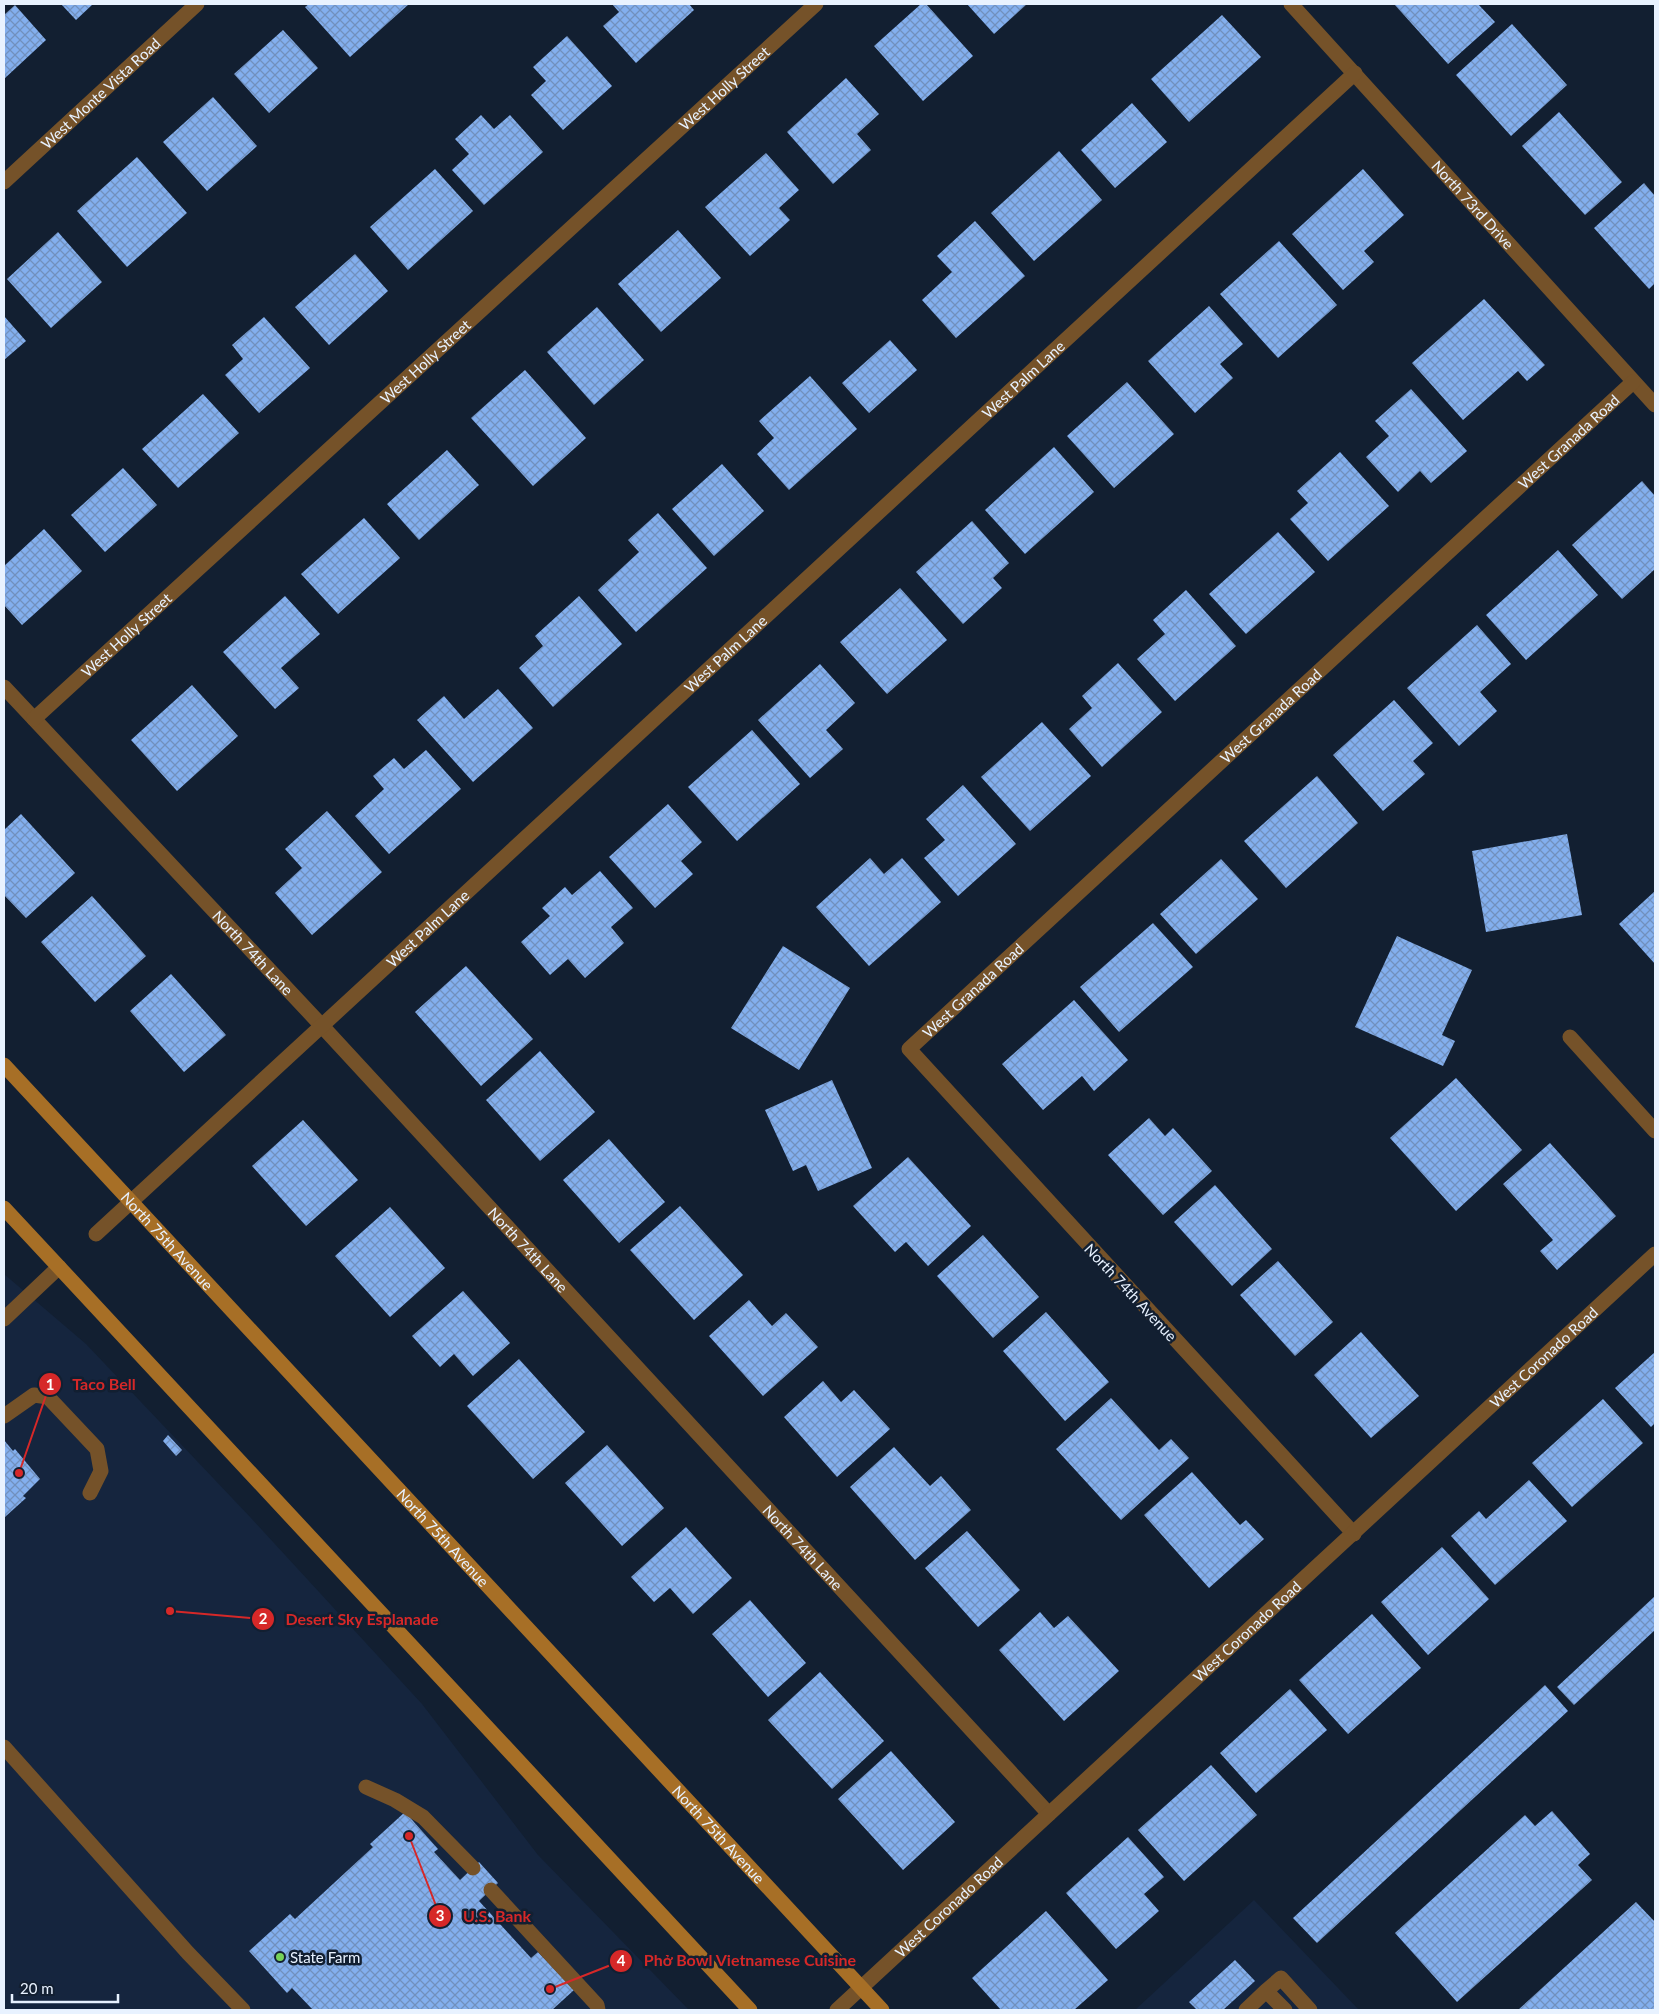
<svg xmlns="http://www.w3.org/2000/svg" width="1659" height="2014" font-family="Lato,sans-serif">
<defs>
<pattern id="building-cross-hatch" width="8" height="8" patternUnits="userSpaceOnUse" patternTransform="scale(1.25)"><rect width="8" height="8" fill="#83afee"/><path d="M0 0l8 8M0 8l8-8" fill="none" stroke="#7190bd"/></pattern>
</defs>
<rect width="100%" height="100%" fill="#121f31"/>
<path fill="#15253e" d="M 4,1274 L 86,1344 L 251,1518 L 422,1704 L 538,1855 L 689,2010 L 4,2010 Z
M 1254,1900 L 1359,2010 L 1135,2010 Z"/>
<path fill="url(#building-cross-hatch)" d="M 61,4 L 93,4 L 76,20 Z
M 309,4 L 409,4 L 350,57 L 305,7 Z
M 612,4 L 689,4 L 694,10 L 636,63 L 603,26 L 619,12 Z
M 921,4 L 926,4 L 973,56 L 923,101 L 874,46 Z
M 967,4 L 1027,4 L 994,34 Z
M 1394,4 L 1478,4 L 1495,22 L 1448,64 Z
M 15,5 L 46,40 L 4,79 L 4,15 Z
M 1222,15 L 1261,57 L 1189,122 L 1151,79 Z
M 1512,24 L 1567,85 L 1511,136 L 1456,75 Z
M 283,30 L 318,68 L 269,113 L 234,74 Z
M 567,36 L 612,86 L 563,130 L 531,95 L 546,81 L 533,67 Z
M 846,78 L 879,114 L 857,134 L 871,150 L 833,184 L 787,132 Z
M 213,97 L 257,146 L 207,191 L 163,142 Z
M 1132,103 L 1167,142 L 1115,188 L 1081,150 Z
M 1559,112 L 1622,182 L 1585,215 L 1522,146 Z
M 481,115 L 494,129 L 510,115 L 543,152 L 484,205 L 452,170 L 469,154 L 455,139 Z
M 1059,151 L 1102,200 L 1034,261 L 991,213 Z
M 766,153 L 799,190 L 779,208 L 790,220 L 750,256 L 705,207 Z
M 137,157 L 187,213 L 127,267 L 77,211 Z
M 435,169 L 473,211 L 408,270 L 370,227 Z
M 1363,169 L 1404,215 L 1364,251 L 1374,262 L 1343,290 L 1292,234 Z
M 1644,183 L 1655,196 L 1655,283 L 1649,289 L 1594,228 Z
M 975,221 L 1025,276 L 956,338 L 922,300 L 952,272 L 937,256 Z
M 678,230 L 721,278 L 661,332 L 618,284 Z
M 58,232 L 102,282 L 51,328 L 7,279 Z
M 1279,241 L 1337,305 L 1278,358 L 1220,294 Z
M 355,254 L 388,291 L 329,345 L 295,307 Z
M 1484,299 L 1545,365 L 1527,381 L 1518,371 L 1463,420 L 1412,363 Z
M 1209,306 L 1243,344 L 1220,364 L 1233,378 L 1195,413 L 1148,361 Z
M 597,307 L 644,360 L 594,405 L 547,352 Z
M 4,316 L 26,341 L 4,360 Z
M 264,317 L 310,368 L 259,413 L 225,375 L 243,359 L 232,345 Z
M 890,340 L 917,370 L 869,413 L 842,383 Z
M 525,370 L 586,438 L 533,486 L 471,418 Z
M 810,376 L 857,429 L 789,490 L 757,454 L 774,438 L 759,421 Z
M 1127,382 L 1174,434 L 1114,488 L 1067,436 Z
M 1411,389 L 1467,451 L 1431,483 L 1420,471 L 1398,492 L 1366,457 L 1389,436 L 1375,421 Z
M 203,394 L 239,433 L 178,488 L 142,449 Z
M 1054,447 L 1094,492 L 1025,554 L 985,510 Z
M 447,450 L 479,485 L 419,540 L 387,504 Z
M 1340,452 L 1389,506 L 1328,561 L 1290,519 L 1308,503 L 1297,491 Z
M 722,464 L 764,511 L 714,556 L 672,509 Z
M 123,468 L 157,505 L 105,552 L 71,515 Z
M 1642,481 L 1655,496 L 1655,569 L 1622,599 L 1572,545 Z
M 658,513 L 707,568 L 636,632 L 598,590 L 639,552 L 628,540 Z
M 364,518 L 400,558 L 338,614 L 301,574 Z
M 972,521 L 1009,563 L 993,578 L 1002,588 L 963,624 L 916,572 Z
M 44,529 L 82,571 L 22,625 L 4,605 L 4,566 Z
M 1278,532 L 1315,572 L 1246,634 L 1209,594 Z
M 1558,550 L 1598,595 L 1526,660 L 1486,615 Z
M 900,588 L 947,640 L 887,694 L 840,642 Z
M 1186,590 L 1236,646 L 1175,701 L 1137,659 L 1165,634 L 1153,620 Z
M 285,596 L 320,634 L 281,668 L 299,688 L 275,709 L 223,652 Z
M 579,596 L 622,644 L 553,707 L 519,668 L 543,646 L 535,636 Z
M 1477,625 L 1511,664 L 1480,692 L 1497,711 L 1459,746 L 1407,688 Z
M 1118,663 L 1162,712 L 1102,767 L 1069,729 L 1092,708 L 1082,696 Z
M 820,664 L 855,703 L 826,730 L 843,749 L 810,778 L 758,720 Z
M 192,685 L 238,736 L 177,791 L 131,740 Z
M 498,689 L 533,728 L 473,782 L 417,720 L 444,696 L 464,719 Z
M 1394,700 L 1433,743 L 1413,761 L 1425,774 L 1383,811 L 1333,755 Z
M 1042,722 L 1091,776 L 1030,831 L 981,777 Z
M 752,730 L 800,784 L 737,841 L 688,787 Z
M 426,750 L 461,789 L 389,854 L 355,816 L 384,789 L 373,776 L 394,758 L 404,769 Z
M 1317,776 L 1358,823 L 1286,888 L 1244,841 Z
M 963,785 L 1016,844 L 958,896 L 924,858 L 945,840 L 926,819 Z
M 668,804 L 702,842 L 681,861 L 693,874 L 655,908 L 609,857 Z
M 327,811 L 382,872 L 312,935 L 275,893 L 302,868 L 285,849 Z
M 21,814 L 75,873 L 26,918 L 4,895 L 4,830 Z
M 1567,834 L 1582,915 L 1486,932 L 1472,851 Z
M 870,858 L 884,874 L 902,858 L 941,902 L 869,966 L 816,907 Z
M 1221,859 L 1258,899 L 1196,954 L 1160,914 Z
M 600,871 L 633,908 L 611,927 L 624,943 L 585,978 L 568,959 L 550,975 L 521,942 L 550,916 L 542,908 L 565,887 L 572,895 Z
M 1655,891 L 1655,964 L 1619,924 Z
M 92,896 L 146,956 L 95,1002 L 41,942 Z
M 1153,923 L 1193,967 L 1119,1032 L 1080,987 Z
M 1397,936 L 1472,970 L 1442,1035 L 1455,1041 L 1443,1066 L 1355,1027 Z
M 783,946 L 850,988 L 799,1070 L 731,1028 Z
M 466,966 L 533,1039 L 481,1086 L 415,1012 Z
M 171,974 L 226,1035 L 184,1072 L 130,1011 Z
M 1074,1000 L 1128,1060 L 1094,1091 L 1082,1076 L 1043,1110 L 1002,1064 Z
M 540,1051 L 595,1112 L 540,1161 L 486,1100 Z
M 1456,1078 L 1522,1150 L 1456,1211 L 1390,1138 Z
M 832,1080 L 872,1168 L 818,1191 L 806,1165 L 793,1171 L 765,1110 Z
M 1149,1118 L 1165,1136 L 1173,1128 L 1212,1171 L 1163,1215 L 1108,1155 Z
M 303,1120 L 358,1180 L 306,1226 L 252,1166 Z
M 609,1139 L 665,1202 L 619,1243 L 563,1180 Z
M 1550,1143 L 1616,1216 L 1557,1270 L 1540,1251 L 1553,1240 L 1503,1184 Z
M 908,1157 L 971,1226 L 928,1266 L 906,1242 L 895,1252 L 853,1206 Z
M 1215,1185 L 1272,1249 L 1232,1286 L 1174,1222 Z
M 680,1206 L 743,1275 L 694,1320 L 630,1250 Z
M 390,1207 L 445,1268 L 390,1317 L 335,1256 Z
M 983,1235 L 1039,1297 L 993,1338 L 937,1276 Z
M 1278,1261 L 1333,1322 L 1295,1356 L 1240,1295 Z
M 463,1291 L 510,1343 L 473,1376 L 454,1354 L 440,1367 L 412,1336 Z
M 749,1300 L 772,1326 L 786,1313 L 818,1347 L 763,1396 L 709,1336 Z
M 1046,1312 L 1109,1382 L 1065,1421 L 1003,1351 Z
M 1361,1332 L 1419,1396 L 1371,1438 L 1314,1375 Z
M 1655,1352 L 1655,1423 L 1651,1427 L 1615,1388 Z
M 519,1359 L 585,1432 L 533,1479 L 467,1406 Z
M 823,1381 L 841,1402 L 854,1390 L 890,1429 L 837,1477 L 784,1417 Z
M 1111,1398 L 1159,1450 L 1171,1439 L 1189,1458 L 1121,1520 L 1056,1449 Z
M 1603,1399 L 1643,1443 L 1572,1507 L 1532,1463 Z
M 168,1435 L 182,1450 L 176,1456 L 163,1441 Z
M 4,1440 L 13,1451 L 15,1449 L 40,1479 L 23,1496 L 26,1498 L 5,1517 L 4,1515 Z
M 607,1445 L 664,1508 L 622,1546 L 565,1483 Z
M 894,1447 L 930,1486 L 941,1476 L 971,1510 L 915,1560 L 850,1487 Z
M 1192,1472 L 1240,1525 L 1246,1520 L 1264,1539 L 1209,1588 L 1144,1515 Z
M 1529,1480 L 1567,1521 L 1495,1585 L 1451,1536 L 1479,1511 L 1486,1519 Z
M 686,1527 L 732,1578 L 693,1614 L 670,1588 L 654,1602 L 631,1577 Z
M 967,1531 L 1020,1590 L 978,1627 L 925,1568 Z
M 1442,1547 L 1489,1599 L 1428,1655 L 1381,1602 Z
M 1655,1596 L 1655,1630 L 1574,1705 L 1557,1687 Z
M 750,1600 L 806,1663 L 768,1697 L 712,1634 Z
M 1040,1612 L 1054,1628 L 1068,1616 L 1119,1671 L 1064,1721 L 999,1650 Z
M 1372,1614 L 1421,1668 L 1348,1734 L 1299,1680 Z
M 820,1672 L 884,1741 L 832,1789 L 768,1720 Z
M 1545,1685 L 1568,1711 L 1317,1943 L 1293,1918 Z
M 1290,1689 L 1327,1730 L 1256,1793 L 1220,1753 Z
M 891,1751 L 955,1822 L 903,1870 L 838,1799 Z
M 1211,1765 L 1257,1815 L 1184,1881 L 1138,1830 Z
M 1552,1811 L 1590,1854 L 1578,1865 L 1592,1880 L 1457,2002 L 1395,1933 L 1525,1815 L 1535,1826 Z
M 405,1812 L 438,1849 L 434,1852 L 460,1880 L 479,1862 L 498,1883 L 479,1901 L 531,1958 L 538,1952 L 574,1990 L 552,2010 L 313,2010 L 292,1988 L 287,1993 L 249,1951 L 290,1914 L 295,1919 L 373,1847 L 370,1844 Z
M 1128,1837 L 1164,1877 L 1144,1894 L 1159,1911 L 1116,1949 L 1066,1893 Z
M 1636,1902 L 1655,1922 L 1655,2010 L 1518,2010 Z
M 1046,1911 L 1108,1980 L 1074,2010 L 1001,2010 L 972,1978 Z
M 1235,1960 L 1255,1981 L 1223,2010 L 1197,2010 L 1189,2002 Z"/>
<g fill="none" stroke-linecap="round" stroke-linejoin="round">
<path stroke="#755229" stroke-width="15" d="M 4,1319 L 59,1267
M 4,1416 L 34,1395 L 48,1397 L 97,1449 L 101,1471 L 90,1493
M 4,1747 L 188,1953 L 243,2010
M 366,1787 L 395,1800 L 423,1817 L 473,1868
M 491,1890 L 597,2005 L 598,2010
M 1266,1991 L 1281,1978 L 1310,2010
M 1246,2010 L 1266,1991 L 1285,2010"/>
<g stroke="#755229" stroke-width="15">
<path id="s1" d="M 1291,4 L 1655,405"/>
<path id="s2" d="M 4,182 L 197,4"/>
<path id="s3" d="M 4,687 L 322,1026 L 1049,1814"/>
<path id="s4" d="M 34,719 L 816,4"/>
<path d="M 1570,1037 L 1655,1131"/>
<path id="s5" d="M 96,1234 L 1355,73"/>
<path id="s6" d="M 1354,1534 L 909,1049 L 1633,382"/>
<path id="s7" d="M 837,2010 L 1655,1254"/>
</g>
<g stroke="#a76f26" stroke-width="15">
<path id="s8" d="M 4,1065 L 882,2010"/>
<path d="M 4,1208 L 750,2010"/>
</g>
</g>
<circle fill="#76d25a" stroke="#121f31" stroke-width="2" cx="280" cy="1957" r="5"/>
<g text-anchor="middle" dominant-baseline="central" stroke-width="5" stroke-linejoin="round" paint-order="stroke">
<g font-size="15" fill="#e8f2ff" stroke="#121f31">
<text stroke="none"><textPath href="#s4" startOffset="935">West Holly Street</textPath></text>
<text stroke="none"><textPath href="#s2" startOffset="131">West Monte Vista Road</textPath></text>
<text stroke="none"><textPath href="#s1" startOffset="271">North 73rd Drive</textPath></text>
<text stroke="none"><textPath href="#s4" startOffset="530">West Holly Street</textPath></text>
<text stroke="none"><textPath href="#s5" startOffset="1261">West Palm Lane</textPath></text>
<text stroke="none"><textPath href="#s6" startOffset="1555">West Granada Road</textPath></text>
<text stroke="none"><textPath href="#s4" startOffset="125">West Holly Street</textPath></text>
<text stroke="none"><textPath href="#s5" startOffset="856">West Palm Lane</textPath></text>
<text stroke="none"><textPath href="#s6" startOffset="1150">West Granada Road</textPath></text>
<text stroke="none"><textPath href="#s5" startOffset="451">West Palm Lane</textPath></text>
<text stroke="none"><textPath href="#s3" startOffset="364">North 74th Lane</textPath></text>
<text stroke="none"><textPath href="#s6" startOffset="745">West Granada Road</textPath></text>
<text stroke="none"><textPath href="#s8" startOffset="240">North 75th Avenue</textPath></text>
<text stroke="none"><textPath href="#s3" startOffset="769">North 74th Lane</textPath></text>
<text transform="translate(1131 1292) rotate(47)">North 74th Avenue</text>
<text stroke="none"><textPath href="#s7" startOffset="962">West Coronado Road</textPath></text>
<text stroke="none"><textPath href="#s8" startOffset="645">North 75th Avenue</textPath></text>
<text stroke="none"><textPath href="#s3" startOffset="1174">North 74th Lane</textPath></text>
<text stroke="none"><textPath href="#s7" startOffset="558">West Coronado Road</textPath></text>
<text stroke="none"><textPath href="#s8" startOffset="1050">North 75th Avenue</textPath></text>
<text stroke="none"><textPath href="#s7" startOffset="152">West Coronado Road</textPath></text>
</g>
<g font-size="15" fill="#e8f2ff" stroke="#121f31" text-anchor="start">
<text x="290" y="1957">State Farm</text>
</g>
</g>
<path fill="none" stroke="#d62828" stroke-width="2" d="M19 1473L50 1384M170 1611L263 1619M409 1836L440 1916M550 1989L621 1961"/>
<g fill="#d62828" stroke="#121f31" stroke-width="2">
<circle cx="19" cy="1473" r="5"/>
<circle cx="170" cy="1611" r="5"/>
<circle cx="409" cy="1836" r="5"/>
<circle cx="550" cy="1989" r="5"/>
<circle cx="50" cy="1384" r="12"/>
<circle cx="263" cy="1619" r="12"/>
<circle cx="440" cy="1916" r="12"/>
<circle cx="621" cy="1961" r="12"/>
</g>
<g font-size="15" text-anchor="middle" font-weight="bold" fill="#fff">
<text x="50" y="1390">1</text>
<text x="263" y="1624">2</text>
<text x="440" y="1921">3</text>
<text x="621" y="1966">4</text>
</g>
<g font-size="16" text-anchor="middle" font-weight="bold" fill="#d62828" stroke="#121f31" stroke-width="5" stroke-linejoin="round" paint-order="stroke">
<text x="104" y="1390">Taco Bell</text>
<text x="362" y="1625">Desert Sky Esplanade</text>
<text x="497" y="1922">U.S. Bank</text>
<text x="750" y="1966">Phở Bowl Vietnamese Cuisine</text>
</g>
<rect width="1659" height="2014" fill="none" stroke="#e8f2ff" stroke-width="10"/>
<path d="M12 1994v8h106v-8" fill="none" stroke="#e8f2ff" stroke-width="2.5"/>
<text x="20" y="1994" font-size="15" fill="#e8f2ff" stroke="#121f31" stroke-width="4" paint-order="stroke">20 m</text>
</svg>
